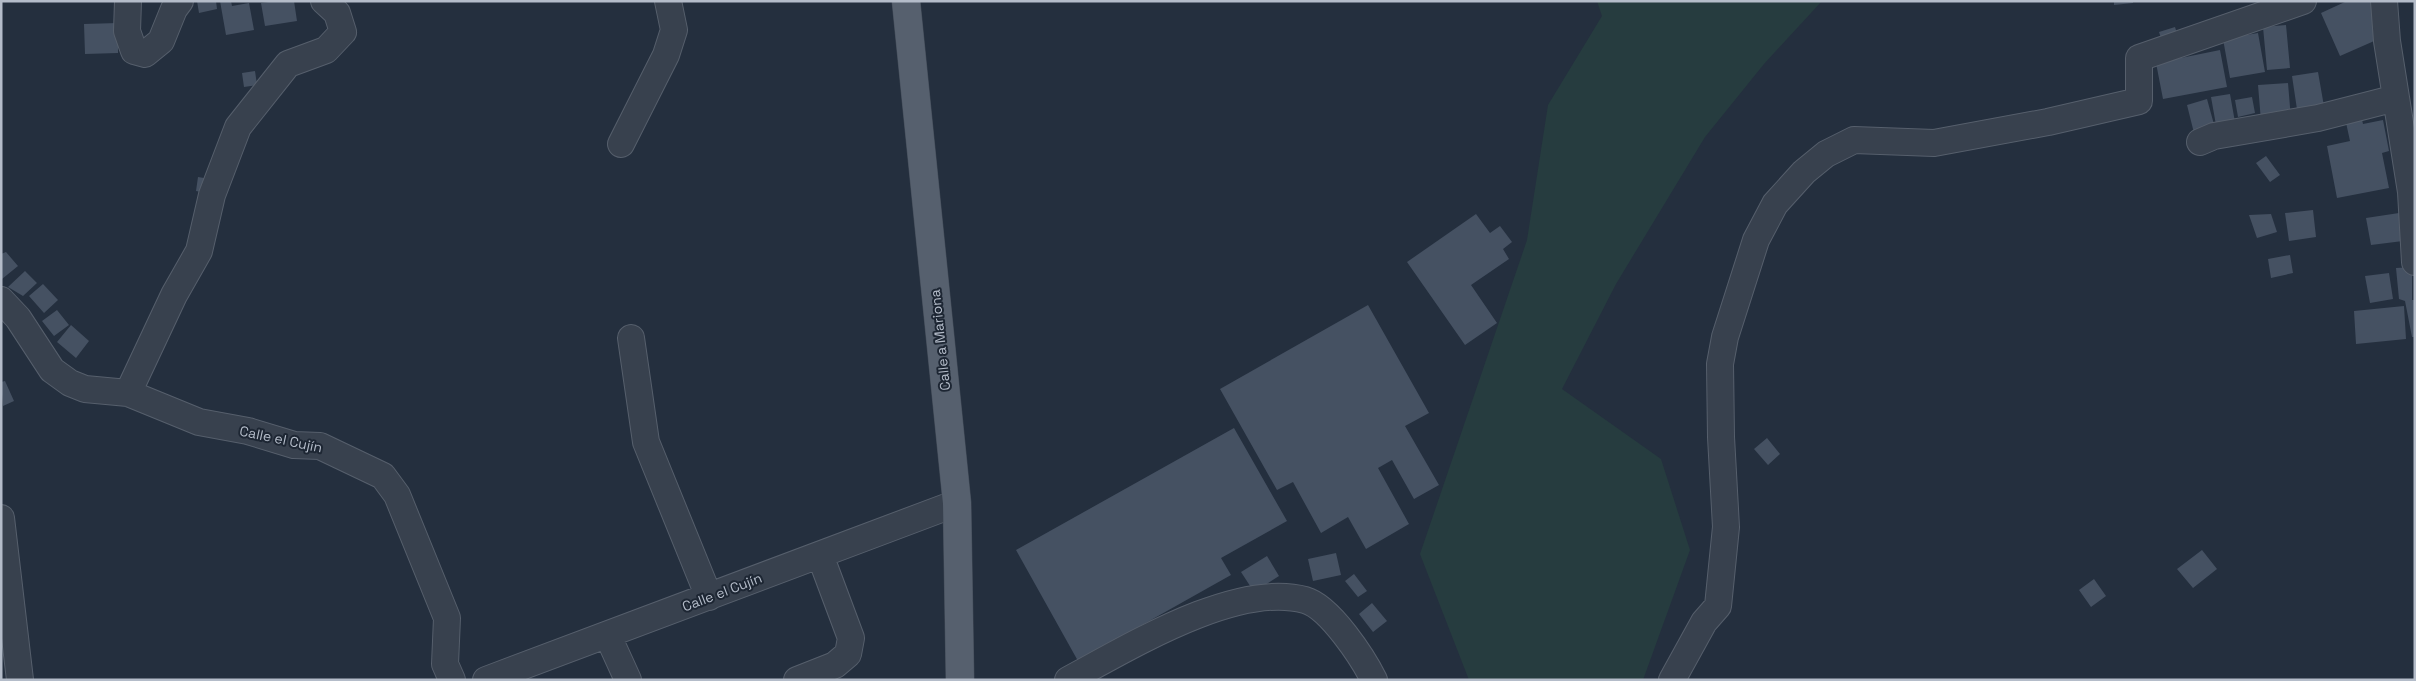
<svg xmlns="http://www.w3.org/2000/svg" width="2416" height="681" font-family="'Space Grotesk',sans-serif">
<rect width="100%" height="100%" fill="#242f3e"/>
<path fill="#263c3f" d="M 1597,1 L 1822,1 L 1764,64 L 1705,137 L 1616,284 L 1562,389 L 1661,459 L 1690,550 L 1643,680 L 1469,680 L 1420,554 L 1527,240 L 1548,105 L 1602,16 Z"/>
<path fill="#455162" d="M 197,1 L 216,1 L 217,9 L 199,13 Z
M 220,1 L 231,1 L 232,6 L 249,3 L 254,30 L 226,35 Z
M 276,1 L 294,1 L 297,21 L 265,26 L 261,3 Z
M 2114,1 L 2133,1 L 2133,3 L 2114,5 Z
M 2347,1 L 2378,1 L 2381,38 L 2340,56 L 2321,13 Z
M 118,23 L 118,53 L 85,54 L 84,24 Z
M 2286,25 L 2290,68 L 2267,70 L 2263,27 Z
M 2175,27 L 2179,40 L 2163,45 L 2159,32 Z
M 2258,33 L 2265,72 L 2230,78 L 2223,39 Z
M 2220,50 L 2227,87 L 2163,99 L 2156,63 Z
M 255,71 L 257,85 L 244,87 L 242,73 Z
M 2318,72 L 2325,112 L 2298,116 L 2292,76 Z
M 2288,83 L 2291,119 L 2261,121 L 2258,85 Z
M 2230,94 L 2235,122 L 2216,125 L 2211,97 Z
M 2252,97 L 2255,113 L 2238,117 L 2235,100 Z
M 2207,99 L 2215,128 L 2194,133 L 2187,105 Z
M 2361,115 L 2363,124 L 2383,120 L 2389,151 L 2382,153 L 2389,188 L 2337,198 L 2327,146 L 2350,141 L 2345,118 Z
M 2266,156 L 2280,175 L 2270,182 L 2256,163 Z
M 198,177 L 210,179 L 207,193 L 196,191 Z
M 2313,210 L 2316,237 L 2289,241 L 2285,213 Z
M 2399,213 L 2403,241 L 2371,245 L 2366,218 Z
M 1476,214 L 1490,233 L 1500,226 L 1512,242 L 1503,249 L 1509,259 L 1471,285 L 1497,323 L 1465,345 L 1407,262 Z
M 2271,214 L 2277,232 L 2257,238 L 2249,215 Z
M 6,252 L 18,266 L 2,279 L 1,254 Z
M 2290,255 L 2293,273 L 2271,278 L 2268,259 Z
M 2412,267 L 2412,300 L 2415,300 L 2415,337 L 2412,337 L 2405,301 L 2399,299 L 2396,268 Z
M 25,271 L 37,283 L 23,296 L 8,287 Z
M 2389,273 L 2393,299 L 2370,303 L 2365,276 Z
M 43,284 L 58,300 L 44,313 L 29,296 Z
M 1368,305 L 1429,413 L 1405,426 L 1439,485 L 1414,499 L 1392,460 L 1378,468 L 1409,524 L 1366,549 L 1348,517 L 1321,533 L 1293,482 L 1277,490 L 1220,389 Z
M 2404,306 L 2406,339 L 2356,344 L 2354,311 Z
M 57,310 L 69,325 L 54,336 L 42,321 Z
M 71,325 L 89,341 L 76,358 L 57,342 Z
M 5,381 L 14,401 L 3,406 L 1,382 Z
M 1234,428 L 1287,521 L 1221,558 L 1231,575 L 1078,661 L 1016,550 Z
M 1767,438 L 1780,454 L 1768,465 L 1754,449 Z
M 2202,550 L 2217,569 L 2193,588 L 2177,569 Z
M 1336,553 L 1341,575 L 1313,581 L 1308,559 Z
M 1267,556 L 1279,576 L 1254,592 L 1241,572 Z
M 1354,574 L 1367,591 L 1358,597 L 1345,581 Z
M 2094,579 L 2106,596 L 2091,607 L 2079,590 Z
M 1372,603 L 1387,621 L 1373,632 L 1359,614 Z"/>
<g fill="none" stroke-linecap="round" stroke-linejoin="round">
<g stroke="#565f6c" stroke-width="28">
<path id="minor" d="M 128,1 L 127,31 L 134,51 L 145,54 L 161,41 L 174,9 L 180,1
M 2384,1 L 2387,41 L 2411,192 L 2415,262
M 2200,142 L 2214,136 L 2318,118 L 2396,98
M 621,144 L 666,55 L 674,30 L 668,1
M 1,300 L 18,318 L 52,370 L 70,383 L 85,389 L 128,393 L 199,422 L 248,431 L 294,445 L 320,446 L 383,476 L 397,495 L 447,618 L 445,664 L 452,680
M 631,338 L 646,442 L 709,597
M 128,393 L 174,295 L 199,251 L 212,195 L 238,127 L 288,64 L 326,50 L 343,32 L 337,13 L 324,1
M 1,518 L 20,680
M 608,636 L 628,680
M 486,680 L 957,503
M 797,680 L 835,665 L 848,654 L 851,638 L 820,555
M 1068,680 C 1128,648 1236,581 1305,600 C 1330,607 1363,658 1374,680
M 1672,680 L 1704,622 L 1718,606 L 1726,527 L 1721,437 L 1720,364 L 1725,337 L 1756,240 L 1775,204 L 1804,172 L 1826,154 L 1854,140 L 1934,143 L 2048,122 L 2139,101 L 2139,58 L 2303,1"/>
</g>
<g stroke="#414a57" stroke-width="29">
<path id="major" d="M 906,1 L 957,503 L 960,680"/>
</g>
<use href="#minor" stroke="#38414e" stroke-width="26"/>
<use href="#major" stroke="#56606e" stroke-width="28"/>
</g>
<g text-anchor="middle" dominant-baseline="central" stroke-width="4" stroke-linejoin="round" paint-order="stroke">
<g font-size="14" fill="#b4bcc9" stroke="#1d2633">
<text transform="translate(940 340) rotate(-96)">Calle a Mariona</text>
<text transform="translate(281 439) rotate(12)">Calle el Cujín</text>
<text transform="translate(722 592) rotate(-21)">Calle el Cujín</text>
</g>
</g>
<rect width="2416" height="681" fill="none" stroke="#b4bcc9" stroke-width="5"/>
</svg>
